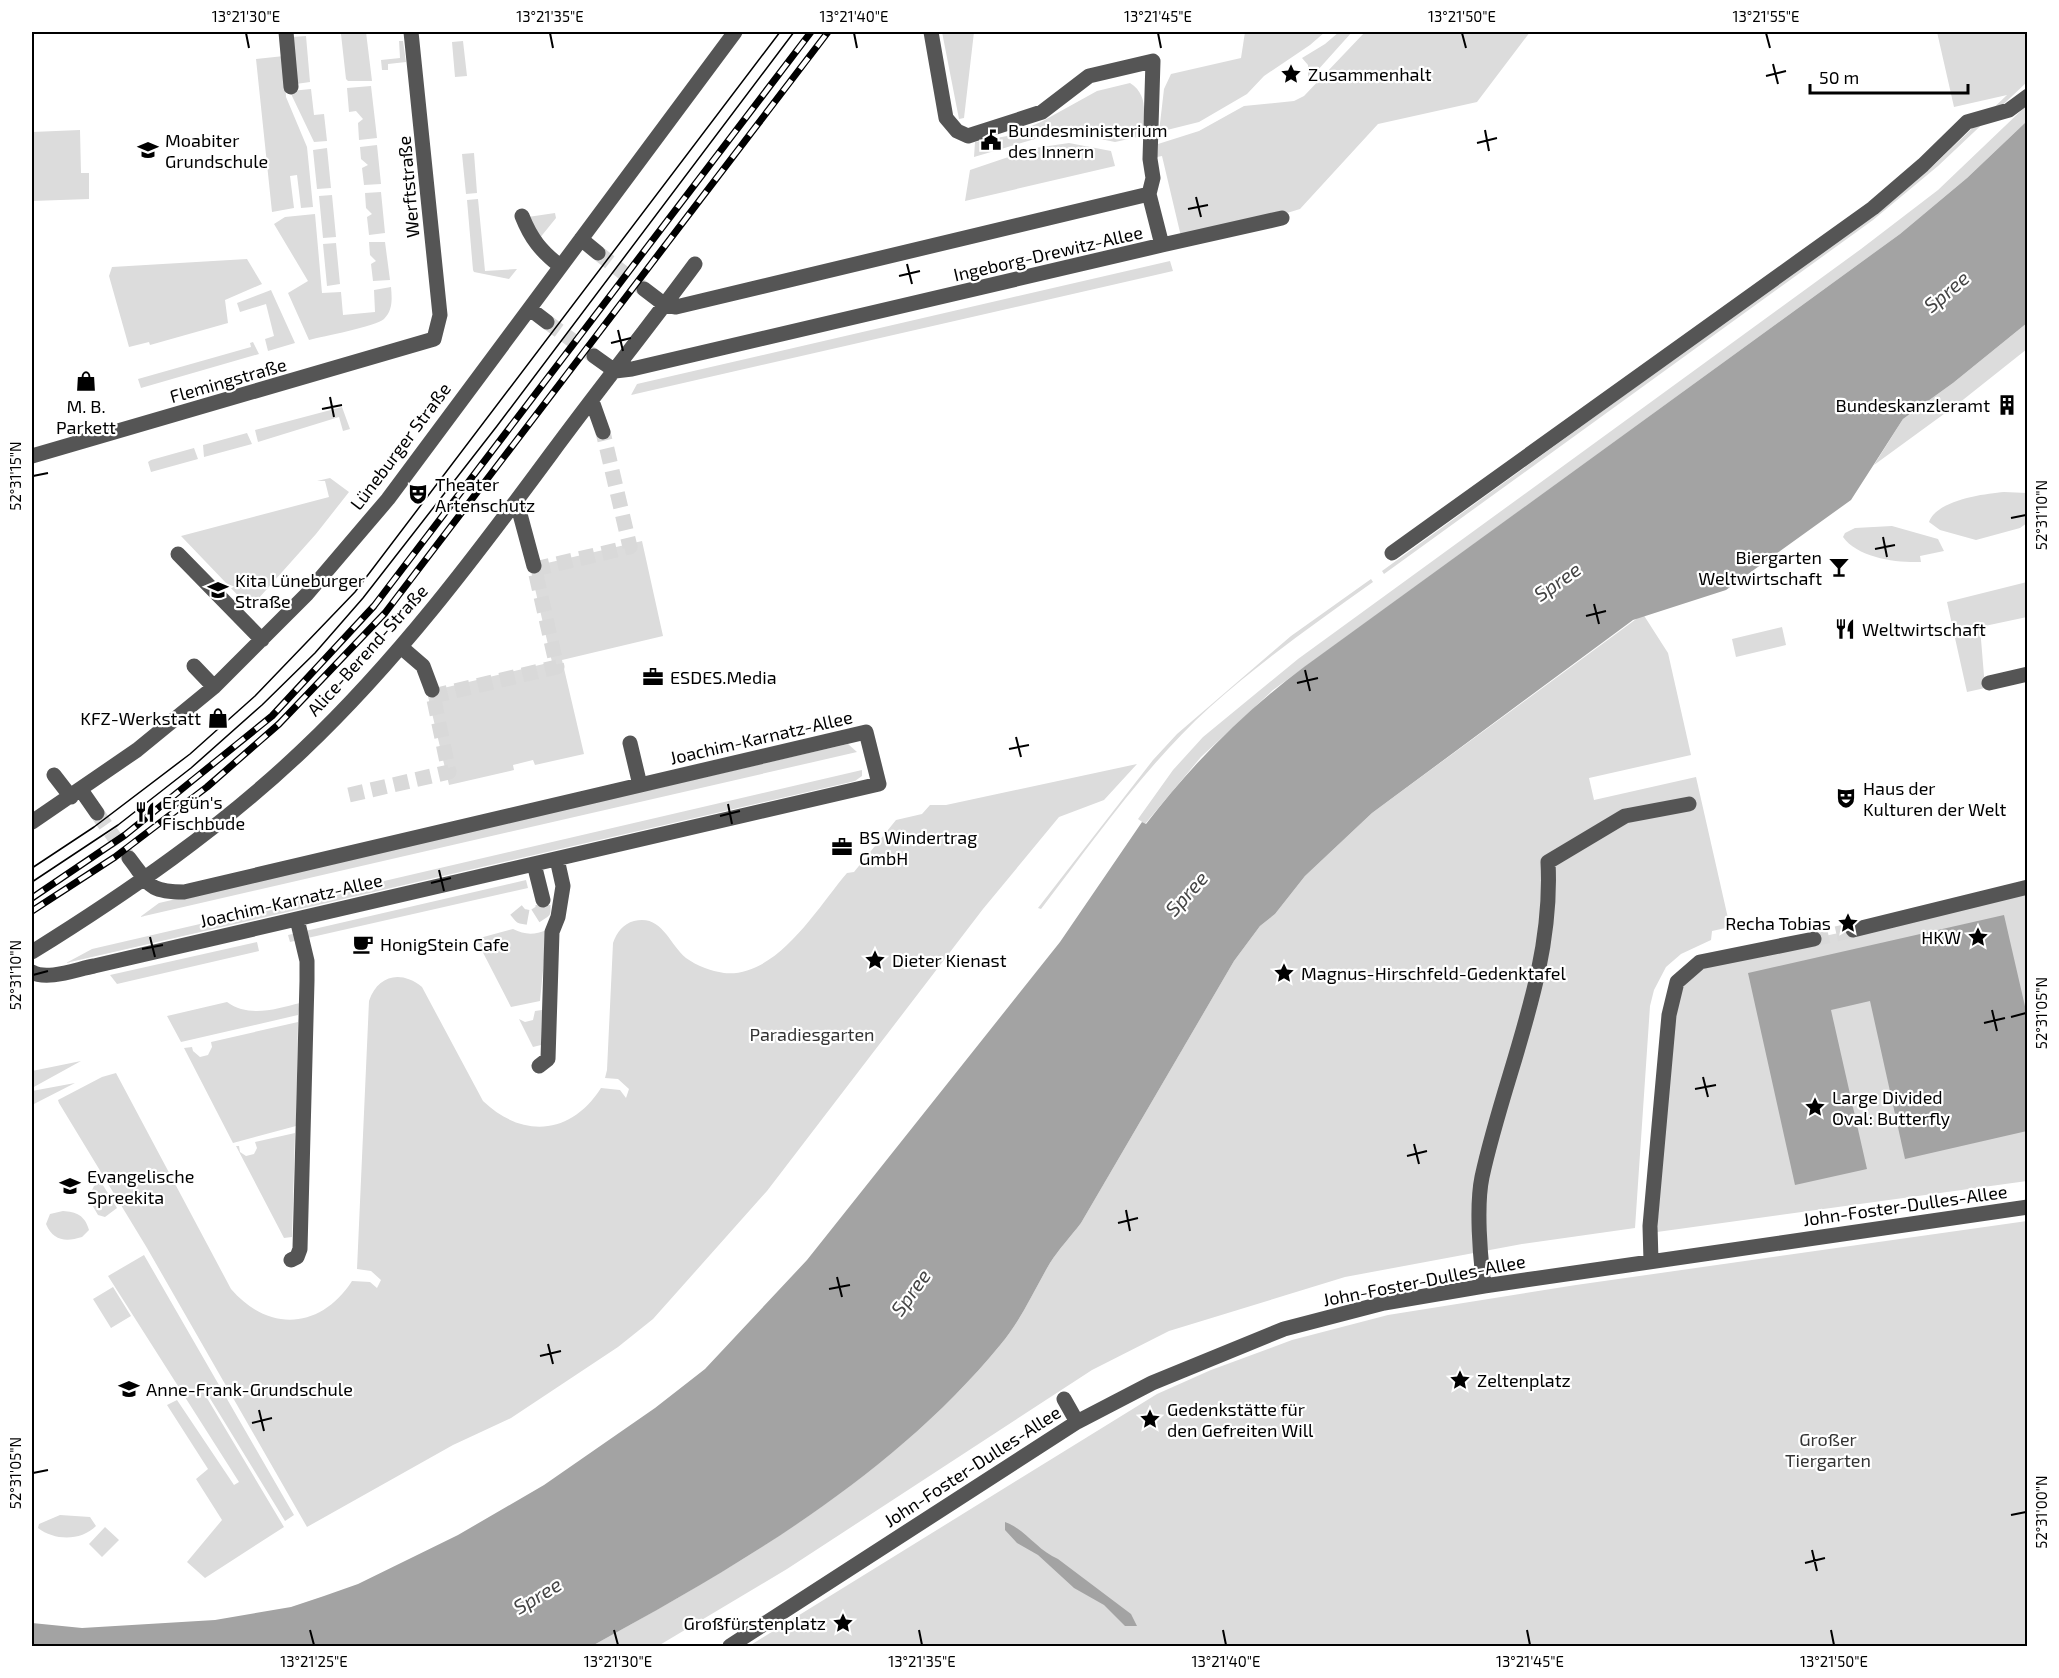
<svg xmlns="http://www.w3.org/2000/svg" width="2059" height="1678" font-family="'Exo 2',sans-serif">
<rect width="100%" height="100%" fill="#fff"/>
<path fill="#dcdcdc" d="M 344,32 L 366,32 L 372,81 L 348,81 L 346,79 L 341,34 Z
M 942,32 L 974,32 L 964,118 L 959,119 Z
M 1245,32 L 1325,32 L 1310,45 L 1264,76 L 1247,94 L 1199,122 L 1159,132 L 1164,89 L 1171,74 L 1241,58 Z
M 1339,32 L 1352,32 L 1308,81 L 1308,65 L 1302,58 L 1325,44 Z
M 1365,32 L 1530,32 L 1477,102 L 1378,124 L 1300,209 L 1183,245 L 1162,156 L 1157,157 L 1158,144 L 1199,131 L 1244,106 L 1294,101 L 1304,96 Z
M 1937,32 L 2027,32 L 2027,82 L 1938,166 L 1873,220 L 1384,574 L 1382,571 L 1876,213 L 1935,164 L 2007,95 L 1954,107 Z
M 306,36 L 310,82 L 296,84 L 292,37 Z
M 399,41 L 403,41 L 406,62 L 388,64 L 388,70 L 382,70 L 381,60 L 400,58 Z
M 463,41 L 467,76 L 455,77 L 452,42 Z
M 284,56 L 286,97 L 307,147 L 313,207 L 301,208 L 297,175 L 290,176 L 294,208 L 272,212 L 256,59 Z
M 1130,83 C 1149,95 1144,115 1142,136 L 1115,142 L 1076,134 L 1052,134 L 974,157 L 975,142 L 1007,136 L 1041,122 L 1097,91 Z
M 371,86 L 377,138 L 359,140 L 358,123 L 363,119 L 356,111 L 349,112 L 347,88 Z
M 311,89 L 314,115 L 324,114 L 327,141 L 314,142 L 292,96 L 291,91 Z
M 2027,105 L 2027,121 L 1967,178 L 1900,234 L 1273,690 L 1201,757 L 1145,824 L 1138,819 L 1173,770 L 1203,737 L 1298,659 L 1861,249 L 1938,190 Z
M 80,130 L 81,173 L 89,173 L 89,199 L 32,201 L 32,132 Z
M 1069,143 L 1111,151 L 1115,166 L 965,201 L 970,170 L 1035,148 Z
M 377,145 L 381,184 L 364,185 L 362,168 L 368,165 L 361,159 L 360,147 Z
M 327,148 L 331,188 L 317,189 L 313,150 Z
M 474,153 L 477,193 L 466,194 L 462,154 Z
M 381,192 L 385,233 L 369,235 L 367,217 L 372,214 L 366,208 L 365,193 Z
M 332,195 L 336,237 L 323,238 L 319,196 Z
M 478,199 L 485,271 L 517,269 L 509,279 L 474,272 L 473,270 L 467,200 Z
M 555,213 L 556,218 L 539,239 L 528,217 Z
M 315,214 L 322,293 L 341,292 L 343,315 L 375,312 L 374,290 L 391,287 C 392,299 393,310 384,319 C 375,327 323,336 309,340 L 288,293 L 308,281 L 274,224 L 285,217 Z
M 369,242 L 385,242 L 390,280 L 373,281 L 371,264 L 376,261 L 370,255 Z
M 336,243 L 340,284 L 327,286 L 323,244 Z
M 247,259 L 262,284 L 225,300 L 228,323 L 150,345 L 149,342 L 129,347 L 109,276 L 112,267 Z
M 1170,261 L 1173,271 L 631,395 L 637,384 Z
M 271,290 L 295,343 L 268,351 L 265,339 L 274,336 L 266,304 L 240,312 L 237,303 Z
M 2027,323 L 2027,349 L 1959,403 L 1874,465 L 1903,419 L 1953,383 Z
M 253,342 L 259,354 L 141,388 L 138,379 L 251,347 L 250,343 Z
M 342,407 L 350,429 L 343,431 L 339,417 L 258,442 L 255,430 Z
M 247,433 L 252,444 L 204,457 L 203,445 Z
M 194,448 L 198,459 L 151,472 L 148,462 L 151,460 Z
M 330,478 L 349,492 L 316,534 L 250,608 L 181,536 L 329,497 L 325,481 L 317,481 Z
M 2004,492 L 2027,493 L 2027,523 L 2020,528 L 1976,540 L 1940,530 L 1929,522 C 1937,500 1983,494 2004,492 Z
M 1892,526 L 1938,539 L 1944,551 L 1920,556 L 1921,562 C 1897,563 1858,558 1843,537 L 1845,533 L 1855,528 Z
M 642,541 L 663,636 L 562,660 L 584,754 L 535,765 L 533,760 L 513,765 L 514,770 L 449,785 L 427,692 L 552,662 L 530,567 Z
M 1371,579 L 1373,582 C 1317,622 1261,661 1210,707 C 1145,766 1094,840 1041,909 L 1038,908 L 1153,760 L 1177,734 L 1291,636 Z
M 2027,582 L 2027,617 L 1980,627 L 1985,688 L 1967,692 L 1947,602 Z
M 1643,614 L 1668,653 L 1691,755 L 1589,778 L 1594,800 L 1696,777 L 1730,927 L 1712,931 L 1711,940 L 1681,954 L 1666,967 L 1654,990 L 1650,1006 L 1635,1228 L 1522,1244 L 1345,1277 L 1169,1331 L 1092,1370 L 787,1569 L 658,1646 L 592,1646 C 739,1565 893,1476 1001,1344 C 1022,1319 1034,1290 1050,1263 C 1059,1249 1071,1236 1081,1223 L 1234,961 L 1260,926 L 1275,914 L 1305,876 L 1372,813 Z
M 1782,627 L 1786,645 L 1736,657 L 1732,639 Z
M 848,744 L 857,752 L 140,917 L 159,903 Z
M 1137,764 L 1104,800 L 1059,817 L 983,909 L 767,1191 L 653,1319 L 618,1347 L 511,1418 L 453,1445 L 307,1527 L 147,1248 L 59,1103 L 58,1100 L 102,1077 L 116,1073 L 231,1289 C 269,1333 321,1329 352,1281 L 370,1282 L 377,1288 L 381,1280 L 371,1271 L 357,1269 L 369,1001 C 378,975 401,970 422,987 L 483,1101 C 523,1139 571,1135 601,1088 L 620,1090 L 626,1098 L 629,1089 L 618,1079 L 605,1078 L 607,1070 L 613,943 C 617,932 623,924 634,921 C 662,914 669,944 686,958 C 697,966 711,971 724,973 C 777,978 817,908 847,873 L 854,872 L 896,820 L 922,814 L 930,805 L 946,805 Z
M 862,770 L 862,776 L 855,781 L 66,963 L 92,949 Z
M 526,880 L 528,888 L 290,942 L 288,935 Z
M 2027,887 L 2027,1181 L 1657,1232 L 1673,1008 L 1680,986 L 1700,962 L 1853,930 Z
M 513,929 C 525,935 534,935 547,930 L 540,1001 L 511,1007 L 476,939 Z
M 257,942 L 259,951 L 117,984 L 110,975 Z
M 227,1002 C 249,1018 276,1009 300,1003 L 298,1015 L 181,1042 L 167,1016 Z
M 542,1010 L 541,1045 L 533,1047 L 519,1019 L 525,1022 L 533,1020 L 535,1011 Z
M 298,1022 L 296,1126 L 233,1143 L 184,1048 L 192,1047 L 193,1051 L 200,1057 L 208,1055 L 212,1047 L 211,1042 Z
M 81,1061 L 32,1088 L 32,1071 Z
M 75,1083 L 32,1105 L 32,1091 Z
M 295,1133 L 292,1237 L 284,1238 L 236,1146 L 239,1146 L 240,1152 L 246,1156 L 254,1154 L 257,1148 L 255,1142 Z
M 101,1182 L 117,1208 L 105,1217 L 98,1215 L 88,1198 L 94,1186 Z
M 63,1211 C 76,1212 85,1215 89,1230 L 82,1237 C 66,1242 53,1241 46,1224 L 50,1214 Z
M 2027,1221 L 2027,1646 L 749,1646 L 1157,1394 L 1211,1370 L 1292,1340 L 1388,1315 L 1576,1285 Z
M 144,1255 L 294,1515 L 285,1521 L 203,1387 L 201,1388 L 284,1527 L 205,1578 L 187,1562 L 222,1520 L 196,1479 L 208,1469 L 167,1405 L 177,1400 L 234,1485 L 239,1482 L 108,1276 Z
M 113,1287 L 131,1316 L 111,1328 L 93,1299 Z
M 60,1515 L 90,1517 L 96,1526 C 81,1541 55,1541 38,1528 L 39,1524 Z
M 105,1527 L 119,1540 L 102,1557 L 89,1544 Z"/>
<path fill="#a3a3a3" d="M 2027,121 L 2027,323 L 1953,383 L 1903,419 L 1851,500 L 1726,590 L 1633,620 L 1372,813 L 1305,876 L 1275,914 L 1260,926 L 1234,961 L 1081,1223 C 1071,1236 1059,1249 1050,1263 C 1034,1290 1022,1319 1001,1344 C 893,1476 740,1565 592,1646 L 32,1646 L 32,1623 L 82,1628 L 215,1620 L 291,1607 L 324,1596 L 358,1584 L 458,1535 L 544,1485 L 655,1408 L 705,1369 L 807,1260 L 1060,942 L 1142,822 L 1146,824 C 1192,764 1243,713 1304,667 L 1900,234 L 1967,178 Z
M 2004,915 L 2027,1015 L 2027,1131 L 1905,1159 L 1870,1001 L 1831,1010 L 1867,1169 L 1795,1185 L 1748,973 Z
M 1005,1522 C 1025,1529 1038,1551 1058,1559 L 1131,1614 L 1137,1626 L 1125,1626 L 1104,1605 L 1074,1588 L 1038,1555 L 1017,1543 L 1005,1530 Z"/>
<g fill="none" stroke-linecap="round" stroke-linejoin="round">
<path stroke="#d9d9d9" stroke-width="15" stroke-dasharray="15 8" stroke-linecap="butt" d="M 598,253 L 644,289
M 547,322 L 594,356
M 535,569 L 630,547 L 603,432
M 433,696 L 557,667 L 534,566
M 349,795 L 449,772 L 432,690
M 97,813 L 129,858
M 516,910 L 521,916 L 532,918 L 543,911 L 543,900
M 1814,939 L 1853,930"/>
<path stroke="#555" stroke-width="15" d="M 286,32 L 291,87
M 931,32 L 946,118 L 957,131 L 968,136 L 1042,112 L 1089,76 L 1153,61 L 1150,159 L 1153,178 L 1149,194
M 522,216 C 531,239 541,251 560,266
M 581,239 L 598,253
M 1162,245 L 1282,218
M 530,309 L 547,322
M 594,356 L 615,371 L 632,369 L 1162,245 L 1149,194 L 676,307 L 665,305 L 644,289
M 592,401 L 603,432
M 32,456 L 434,339 L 440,315 L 411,32
M 517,503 L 534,566
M 1392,553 L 1873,208 L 1923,165 L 1967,122 L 2009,110 L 2028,96
M 178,554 L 262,640
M 401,647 L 423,666 L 432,690
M 194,666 L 214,687
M 1989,683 L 2028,674
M 630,743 L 640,785
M 54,775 L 71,797
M 81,790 L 97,813
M 32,822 L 137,750 L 214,687 L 307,594 L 388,499 L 735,32
M 534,864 L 543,900
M 1853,930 L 2028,887
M 32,952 C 127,893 221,828 303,750 C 397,661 475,557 551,454 C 598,390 648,328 695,264
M 32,972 C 47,981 77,969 94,966 L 879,784 L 866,732 L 184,892 C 148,892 150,885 129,858
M 539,1066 L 548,1059 L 552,932 L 558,917 L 563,886 L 557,859
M 291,1260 L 297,1257 L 300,1249 L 307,981 L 307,961 L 297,919
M 1651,1261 L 1650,1226 L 1669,1015 L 1677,982 L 1700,962 L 1814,939
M 1484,1286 C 1480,1256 1476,1206 1482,1177 C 1505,1071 1554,972 1548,862 L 1625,816 L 1689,804
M 1064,1399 L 1077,1422
M 730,1646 L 1077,1422 L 1152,1383 L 1284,1329 L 1384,1303 L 1484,1286 L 2028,1207"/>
<path stroke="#000" stroke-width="1.5" d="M 32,868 L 94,827 L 190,754 L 255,696 L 355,592 L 780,32
M 32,882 L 118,825 L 191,768 L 262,705 L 315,653 L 363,598 L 497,426 L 794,32"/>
<g stroke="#000" stroke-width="7">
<path id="rail" d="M 32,898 L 125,835 L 272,716 L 374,606 L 811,32
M 32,911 L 115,857 L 207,787 L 279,724 L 385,613 L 828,32"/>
</g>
<use href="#rail" stroke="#fff" stroke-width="4.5" stroke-dasharray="14" stroke-linecap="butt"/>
</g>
<path fill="none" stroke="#000" stroke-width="2" d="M 246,33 L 249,48M 550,33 L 553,48M 854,33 L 857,48M 1158,33 L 1161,48M 1462,33 L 1466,48M 1766,33 L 1770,48M 1773,64 L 1778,84M 1766,76 L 1786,71M 1485,130 L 1489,151M 1477,143 L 1497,138M 1196,197 L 1201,217M 1188,209 L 1208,205M 907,264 L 912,284M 899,276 L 920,271M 618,330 L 623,351M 611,343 L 631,338M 330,397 L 334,417M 322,409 L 342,405M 33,476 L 48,473M 2011,518 L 2026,515M 1883,537 L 1887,557M 1875,549 L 1895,545M 1594,604 L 1599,624M 1586,616 L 1606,611M 1305,670 L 1310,691M 1297,683 L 1318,678M 1016,737 L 1021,757M 1009,749 L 1029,745M 728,804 L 732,824M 720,816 L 740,811M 439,870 L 444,891M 431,883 L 451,878M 150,937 L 155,957M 142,949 L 163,945M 33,975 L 48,971M 1992,1010 L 1997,1031M 2011,1017 L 2026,1013M 1984,1023 L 2005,1018M 1703,1077 L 1708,1097M 1695,1089 L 1716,1085M 1414,1144 L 1419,1164M 1407,1156 L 1427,1151M 1126,1210 L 1130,1231M 1118,1223 L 1138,1218M 837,1277 L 842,1297M 829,1289 L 850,1285M 548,1344 L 553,1364M 540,1356 L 561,1351M 259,1410 L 264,1431M 252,1423 L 272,1418M 33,1473 L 48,1470M 2011,1515 L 2026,1512M 1812,1550 L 1817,1571M 1805,1563 L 1825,1558M 310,1630 L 314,1645M 614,1630 L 618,1645M 919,1630 L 922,1645M 1223,1630 L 1226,1645M 1527,1630 L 1530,1645M 1831,1630 L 1834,1645"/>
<defs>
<g id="sight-bare" transform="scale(1.62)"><path d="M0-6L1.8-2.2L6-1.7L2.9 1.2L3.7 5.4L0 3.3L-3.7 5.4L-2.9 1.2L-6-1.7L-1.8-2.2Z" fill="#000" stroke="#fff" stroke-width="2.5" paint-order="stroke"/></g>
<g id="civic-bare" transform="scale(1.62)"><path d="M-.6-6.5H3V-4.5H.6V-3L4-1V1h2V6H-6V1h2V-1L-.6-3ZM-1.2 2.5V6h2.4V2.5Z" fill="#000" stroke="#fff" stroke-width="2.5" paint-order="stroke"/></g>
<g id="school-bare" transform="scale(1.62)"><path d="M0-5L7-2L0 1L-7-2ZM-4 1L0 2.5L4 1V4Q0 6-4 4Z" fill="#000" stroke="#fff" stroke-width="2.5" paint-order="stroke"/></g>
<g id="shop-bare" transform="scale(1.62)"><path d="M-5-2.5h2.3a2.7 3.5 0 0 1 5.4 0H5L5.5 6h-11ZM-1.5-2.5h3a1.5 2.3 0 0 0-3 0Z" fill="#000" stroke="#fff" stroke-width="2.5" paint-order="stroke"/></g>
<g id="building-bare" transform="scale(1.62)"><path d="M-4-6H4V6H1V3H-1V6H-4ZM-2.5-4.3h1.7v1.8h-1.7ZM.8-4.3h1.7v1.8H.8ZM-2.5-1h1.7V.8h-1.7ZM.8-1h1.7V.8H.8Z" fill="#000" stroke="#fff" stroke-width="2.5" paint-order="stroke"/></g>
<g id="theatre-bare" transform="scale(1.62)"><path d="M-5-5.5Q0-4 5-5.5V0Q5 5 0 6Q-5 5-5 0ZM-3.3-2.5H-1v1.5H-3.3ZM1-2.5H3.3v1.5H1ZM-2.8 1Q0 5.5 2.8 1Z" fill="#000" stroke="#fff" stroke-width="2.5" paint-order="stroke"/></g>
<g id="bar-bare" transform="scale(1.62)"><path d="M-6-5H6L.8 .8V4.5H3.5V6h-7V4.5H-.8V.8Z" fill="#000" stroke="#fff" stroke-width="2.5" paint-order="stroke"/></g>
<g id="restaurant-bare" transform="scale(1.62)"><path d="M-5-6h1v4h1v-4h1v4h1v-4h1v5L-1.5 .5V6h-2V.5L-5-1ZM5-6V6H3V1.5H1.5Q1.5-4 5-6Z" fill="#000" stroke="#fff" stroke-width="2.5" paint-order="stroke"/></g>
<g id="office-bare" transform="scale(1.62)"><path d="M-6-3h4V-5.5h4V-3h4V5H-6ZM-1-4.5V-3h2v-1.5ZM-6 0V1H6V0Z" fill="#000" stroke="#fff" stroke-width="2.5" paint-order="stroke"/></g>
<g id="cafe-bare" transform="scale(1.62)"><path d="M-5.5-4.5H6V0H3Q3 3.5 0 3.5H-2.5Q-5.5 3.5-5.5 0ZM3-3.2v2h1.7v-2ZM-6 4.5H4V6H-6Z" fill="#000" stroke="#fff" stroke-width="2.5" paint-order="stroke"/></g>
</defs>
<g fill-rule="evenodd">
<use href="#sight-bare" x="1291" y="74"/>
<use href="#civic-bare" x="991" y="140"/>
<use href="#school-bare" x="148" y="150"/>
<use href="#shop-bare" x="86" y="381"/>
<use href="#building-bare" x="2007" y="405"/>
<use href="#theatre-bare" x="418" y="494"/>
<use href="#bar-bare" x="1839" y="567"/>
<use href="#school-bare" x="218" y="590"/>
<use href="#restaurant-bare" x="1845" y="629"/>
<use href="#office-bare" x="653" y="677"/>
<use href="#shop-bare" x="218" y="718"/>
<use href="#theatre-bare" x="1846" y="798"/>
<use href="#restaurant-bare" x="145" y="812"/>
<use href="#office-bare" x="842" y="847"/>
<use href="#sight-bare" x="1848" y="923"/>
<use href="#sight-bare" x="1978" y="937"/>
<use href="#cafe-bare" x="363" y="944"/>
<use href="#sight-bare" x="875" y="960"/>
<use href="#sight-bare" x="1284" y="973"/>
<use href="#sight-bare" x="1815" y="1107"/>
<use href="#school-bare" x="70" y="1186"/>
<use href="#sight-bare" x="1460" y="1380"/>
<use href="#school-bare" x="129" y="1389"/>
<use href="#sight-bare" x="1150" y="1419"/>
<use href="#sight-bare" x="843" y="1623"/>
</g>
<g text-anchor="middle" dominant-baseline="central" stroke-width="4.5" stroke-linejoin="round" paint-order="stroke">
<g font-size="18" fill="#000" stroke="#fff" text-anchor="start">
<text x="1308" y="74">Zusammenhalt</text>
<text x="1008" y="130">Bundesministerium<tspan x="1008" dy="21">des Innern</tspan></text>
<text x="165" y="140">Moabiter<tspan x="165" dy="21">Grundschule</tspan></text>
<text x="1990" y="405" text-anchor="end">Bundeskanzleramt</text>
<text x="86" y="406" text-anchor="middle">M. B.<tspan x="86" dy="21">Parkett</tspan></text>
<text x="435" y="484">Theater<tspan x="435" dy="21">Artenschutz</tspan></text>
<text x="1822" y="557" text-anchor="end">Biergarten<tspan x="1822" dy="21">Weltwirtschaft</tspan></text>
<text x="235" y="580">Kita Lüneburger<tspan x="235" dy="21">Straße</tspan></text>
<text x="1862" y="629">Weltwirtschaft</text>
<text x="670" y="677">ESDES.Media</text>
<text x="201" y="718" text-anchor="end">KFZ-Werkstatt</text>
<text x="1863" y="788">Haus der<tspan x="1863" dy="21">Kulturen der Welt</tspan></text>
<text x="162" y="802">Ergün's<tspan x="162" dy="21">Fischbude</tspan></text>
<text x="859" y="837">BS Windertrag<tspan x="859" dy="21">GmbH</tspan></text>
<text x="1831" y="923" text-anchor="end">Recha Tobias</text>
<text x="1961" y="937" text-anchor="end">HKW</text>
<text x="380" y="944">HonigStein Cafe</text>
<text x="892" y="960">Dieter Kienast</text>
<text x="1301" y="973">Magnus-Hirschfeld-Gedenktafel</text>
<text x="1832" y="1097">Large Divided<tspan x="1832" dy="21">Oval: Butterfly</tspan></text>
<text x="87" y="1176">Evangelische<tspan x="87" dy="21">Spreekita</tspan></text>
<text x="1477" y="1380">Zeltenplatz</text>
<text x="146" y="1389">Anne-Frank-Grundschule</text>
<text x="1167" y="1409">Gedenkstätte für<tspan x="1167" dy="21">den Gefreiten Will</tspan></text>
<text x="826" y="1623" text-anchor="end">Großfürstenplatz</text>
</g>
<g font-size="18" fill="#000" stroke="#fff">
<text transform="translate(408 187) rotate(-95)">Werftstraße</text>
<text transform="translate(1048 253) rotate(-13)">Ingeborg-Drewitz-Allee</text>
<text transform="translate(228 380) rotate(-16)">Flemingstraße</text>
<text transform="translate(400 446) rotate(-53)">Lüneburger Straße</text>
<text transform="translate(367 650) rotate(-48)">Alice-Berend-Straße</text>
<text transform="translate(761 737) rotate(-13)">Joachim-Karnatz-Allee</text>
<text transform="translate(291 900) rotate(-13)">Joachim-Karnatz-Allee</text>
<text transform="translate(1905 1205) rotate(-8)">John-Foster-Dulles-Allee</text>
<text transform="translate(1424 1280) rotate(-11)">John-Foster-Dulles-Allee</text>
<text transform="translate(972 1466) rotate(-33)">John-Foster-Dulles-Allee</text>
</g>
<g font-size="18" fill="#333" stroke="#fff">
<text x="812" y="1034">Paradiesgarten</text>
<text x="1828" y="1439">Großer<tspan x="1828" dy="21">Tiergarten</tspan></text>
</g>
<g font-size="20" font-style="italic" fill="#444" stroke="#fff">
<text transform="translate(1946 291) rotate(-40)">Spree</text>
<text transform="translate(1557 581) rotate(-35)">Spree</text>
<text transform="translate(1186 893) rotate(-48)">Spree</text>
<text transform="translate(910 1292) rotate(-54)">Spree</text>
<text transform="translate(537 1595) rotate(-31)">Spree</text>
</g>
</g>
<rect width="2059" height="1678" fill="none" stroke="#ffffff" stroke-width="66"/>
<path d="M1810 84v9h158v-9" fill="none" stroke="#000000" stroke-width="3"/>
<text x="1819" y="84" font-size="18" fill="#000000" stroke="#ffffff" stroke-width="4.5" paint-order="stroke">50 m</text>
<rect x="33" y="33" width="1993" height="1612" fill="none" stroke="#000" stroke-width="2"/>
<g font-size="15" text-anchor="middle" fill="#000">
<text x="246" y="22">13°21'30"E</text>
<text x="550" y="22">13°21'35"E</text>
<text x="854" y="22">13°21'40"E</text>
<text x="1158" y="22">13°21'45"E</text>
<text x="1462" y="22">13°21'50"E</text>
<text x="1766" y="22">13°21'55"E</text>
<text transform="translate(16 476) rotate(-90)" y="5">52°31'15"N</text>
<text transform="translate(2042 515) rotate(-90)" y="5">52°31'10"N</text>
<text transform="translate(16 975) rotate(-90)" y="5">52°31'10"N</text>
<text transform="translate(2042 1013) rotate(-90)" y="5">52°31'05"N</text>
<text transform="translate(16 1473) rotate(-90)" y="5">52°31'05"N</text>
<text transform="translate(2042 1512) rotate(-90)" y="5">52°31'00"N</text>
<text x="314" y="1667">13°21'25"E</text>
<text x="618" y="1667">13°21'30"E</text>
<text x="922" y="1667">13°21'35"E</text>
<text x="1226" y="1667">13°21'40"E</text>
<text x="1530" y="1667">13°21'45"E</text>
<text x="1834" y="1667">13°21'50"E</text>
</g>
</svg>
